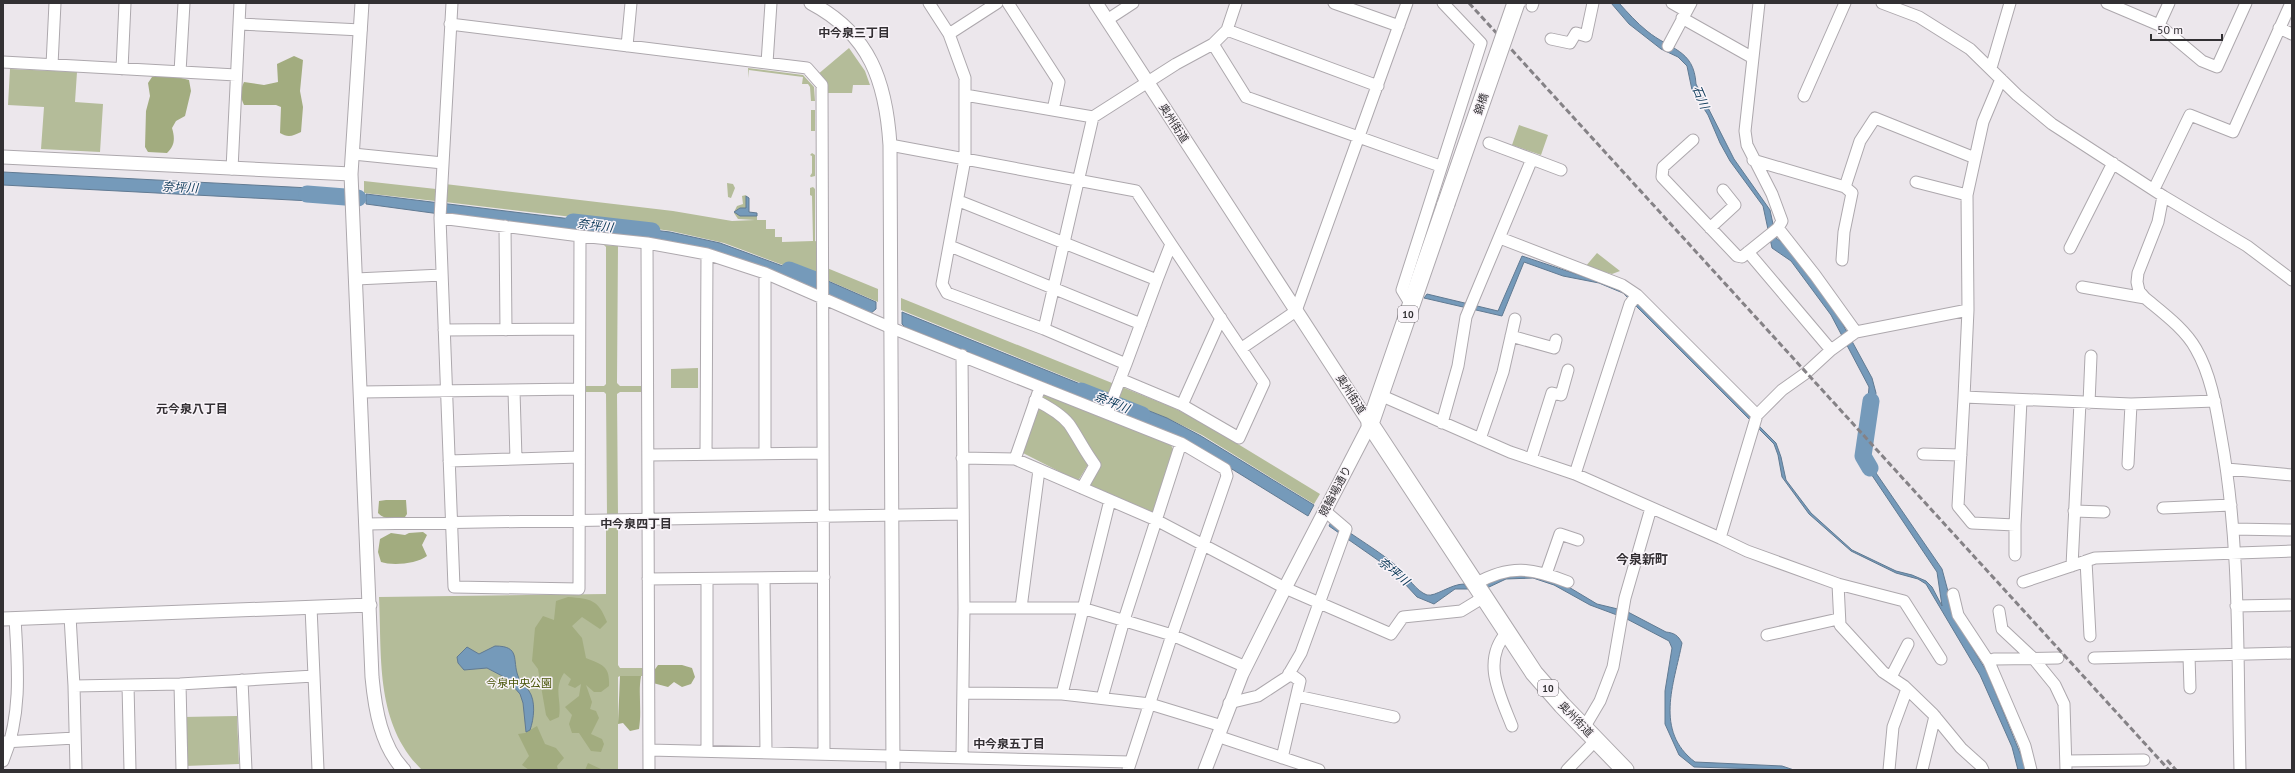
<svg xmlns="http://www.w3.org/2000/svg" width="2295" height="773" font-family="'PT Sans','Noto Sans JP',sans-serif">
<rect width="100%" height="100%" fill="#ece7ec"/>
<path fill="#b4bc99" d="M 849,48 L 865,71 L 870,85 L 853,85 L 852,93 L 823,93 L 817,75 Z
M 748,68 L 803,75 L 814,87 L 815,101 L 811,101 L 810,87 L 808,84 L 802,84 L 803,77 L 749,70 L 749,78 Z
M 10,69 L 77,72 L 75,102 L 103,104 L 100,152 L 41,149 L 44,107 L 8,105 Z
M 811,110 L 815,110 L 815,131 L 811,131 Z
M 1519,125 L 1548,135 L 1541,155 L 1512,145 Z
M 812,153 L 815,155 L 815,176 L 811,177 L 810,176 L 812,173 L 812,156 L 810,155 Z
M 364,181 L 436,189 L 435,201 L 364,193 Z
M 727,183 L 733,184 L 735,188 L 731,198 L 728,197 Z
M 445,184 L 673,211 L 732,221 L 755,220 L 738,219 L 734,213 L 737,213 L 740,216 L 757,216 L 757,220 L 766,220 L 766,229 L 775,229 L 775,237 L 782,237 L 782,242 L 813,241 L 812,196 L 810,195 L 810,188 L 813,187 L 815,189 L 815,241 L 818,242 L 818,278 L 724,243 L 671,231 L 628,225 L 627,239 L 595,235 L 598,220 L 445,202 Z
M 746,195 L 746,208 L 740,208 L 734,212 L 737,206 L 743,204 L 742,196 Z
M 604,245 L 618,246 L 617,383 L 620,386 L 641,386 L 643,384 L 643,394 L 641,392 L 620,392 L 617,394 L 618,515 L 607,515 L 606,394 L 604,392 L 585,392 L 583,394 L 585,386 L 604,386 L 606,384 L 606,247 Z
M 1597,253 L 1620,271 L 1612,274 L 1585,267 Z
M 827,268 L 878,289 L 878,302 L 827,280 Z
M 901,298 L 1174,408 L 1200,421 L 1320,494 L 1314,504 L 1202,435 L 1167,418 L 1122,400 L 1117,413 L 1100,406 L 1105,393 L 901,310 Z
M 698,368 L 698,388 L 671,388 L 671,369 Z
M 1044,396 L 1052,396 L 1171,445 L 1174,451 L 1155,511 L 1149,514 L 1088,487 L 1098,464 L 1042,398 Z
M 1038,404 L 1059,418 L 1089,463 L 1078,481 L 1021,452 Z
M 606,528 L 618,528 L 618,665 L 620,668 L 644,668 L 644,676 L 620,676 L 618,677 L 618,770 L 422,770 C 375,724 382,658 379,597 L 606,594 Z
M 237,716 L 239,764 L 185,766 L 183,717 Z"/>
<path fill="#a2ac7f" d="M 294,56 L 303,60 L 300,91 L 303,107 L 301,132 C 293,136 288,138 280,133 L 281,107 L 276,105 L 244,105 C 240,97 240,90 244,82 L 264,85 L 278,82 L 277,64 Z
M 152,77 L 177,77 L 189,80 L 191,91 L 185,116 L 176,121 L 172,128 C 175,138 175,146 167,153 L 148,152 L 145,147 L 146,111 L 150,96 L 148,83 Z
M 386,500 L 406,500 L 407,514 L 405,517 C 394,518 386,521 378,513 L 379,501 Z
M 423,532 L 427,535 L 422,545 L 427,556 C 417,564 392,566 381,562 L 378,552 L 380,539 L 391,533 L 405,535 L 409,533 Z
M 568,597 C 591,599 598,599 607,622 L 600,629 L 582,617 L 572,626 L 582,638 L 586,658 C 603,665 610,666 609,686 L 601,692 L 594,692 L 586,685 L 592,702 L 590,709 L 596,711 L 599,718 L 591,734 L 602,739 L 604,744 L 601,752 L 591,751 L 579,733 L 572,733 L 569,724 L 572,715 L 565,707 L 579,696 L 581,684 L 575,688 L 568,685 L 571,679 L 564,673 C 553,690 562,700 559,717 L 550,721 L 546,715 L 538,669 L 532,661 L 535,628 L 543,616 L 554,620 L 556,601 Z
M 658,665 L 682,665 L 692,668 L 695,677 L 691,684 L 682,687 L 674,682 L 668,687 L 653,683 L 653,672 Z
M 620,676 L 641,676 C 638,693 642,711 639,729 L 630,731 L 623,723 L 618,724 Z
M 537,726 L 545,744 L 556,748 L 564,758 L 557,766 L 558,770 L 529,770 L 522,765 L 529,756 L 518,734 L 525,733 Z
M 588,763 L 603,770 L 585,770 Z"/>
<path fill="#759aba" stroke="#617a92" d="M 1611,3 L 1619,3 C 1628,13 1637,23 1647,31 C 1670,50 1694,49 1696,84 L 1734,159 L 1770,210 L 1776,238 L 1791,249 L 1829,299 L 1872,378 L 1876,393 L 1870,426 L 1866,422 L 1869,387 L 1831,315 L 1791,261 L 1772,248 L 1763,206 L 1730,161 L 1720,143 L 1708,115 L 1692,90 L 1687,66 L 1678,57 L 1661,49 L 1629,24 Z
M 3,172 L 329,189 L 330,202 L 3,185 Z
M 366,194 L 596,222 L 595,235 L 366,204 Z
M 746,196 L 749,198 L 749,212 L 757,213 L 757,216 L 740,216 L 734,212 L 740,208 L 746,208 Z
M 629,227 L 670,232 L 720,243 L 810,276 L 810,289 L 628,237 Z
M 1522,256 L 1624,290 L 1776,443 L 1781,457 L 1786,480 L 1811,513 L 1852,550 L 1896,571 L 1912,575 L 1926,581 L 1932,587 L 1942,606 L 1937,572 L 1863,462 L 1861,456 L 1862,445 L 1866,450 L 1865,457 L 1942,569 L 1956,621 L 1987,672 L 2027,770 L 2018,770 L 2012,747 L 1980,675 L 1926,584 L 1918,579 L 1896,573 L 1851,551 L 1809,514 L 1782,477 L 1778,455 L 1774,444 L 1623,293 L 1599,283 L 1563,276 L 1524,262 L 1502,316 L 1424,298 L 1427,294 L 1498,311 Z
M 828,281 L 876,302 L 876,309 L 870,314 L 831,296 L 828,293 Z
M 902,312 L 1105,394 L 1100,405 L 905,327 L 902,324 Z
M 1122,400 L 1167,418 L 1201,436 L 1314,505 L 1308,516 L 1193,445 L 1118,412 Z
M 1332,520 C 1354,537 1380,551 1400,569 C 1408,577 1416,591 1427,595 C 1435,597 1451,584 1464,584 L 1468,589 L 1455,589 L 1434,604 L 1417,597 L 1392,570 L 1329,526 Z
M 1516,572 L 1562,583 L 1597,604 L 1626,611 L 1666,632 C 1674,633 1678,635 1682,643 C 1674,684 1654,731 1695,762 L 1782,766 L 1794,770 L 1694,767 L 1679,755 L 1665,724 L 1665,691 L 1672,648 L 1669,641 L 1625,618 L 1590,605 L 1554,585 L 1533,578 L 1506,579 L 1487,588 L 1484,583 Z
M 495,646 C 521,646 512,660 518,676 C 520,683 525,685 529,691 C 536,701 534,719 530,730 L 526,732 L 523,703 L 520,694 L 506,678 L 487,668 L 464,670 L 458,663 L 457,657 L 467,647 L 479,654 Z"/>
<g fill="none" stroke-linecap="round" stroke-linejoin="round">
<path stroke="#759aba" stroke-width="17" d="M 307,194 L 358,198
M 573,222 L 652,231
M 789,270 L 815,280
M 1081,391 L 1142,415
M 1870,468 L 1863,456 L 1871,401"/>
<g stroke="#ada8ad" stroke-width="13">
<path id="minor" d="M 452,3 L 440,218 L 580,236 L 647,243 L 707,254 L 765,273 L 889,327 L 1181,443 L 1225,469 L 1227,476 L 1172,635 L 1128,770
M 929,3 L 949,34 L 965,78 L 965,159 L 942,284 L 947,293 L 1044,329 L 1126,364 L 1157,280 L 959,201
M 1008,3 L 1059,82 L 1053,110
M 1334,3 L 1399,26
M 1672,3 L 1686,11
M 1882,3 L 1919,17 L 1970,49 L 2017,95 L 2052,124 L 2163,196 L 2247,246 L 2292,280
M 2107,3 L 2159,25 L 2202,61 L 2217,67 L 2246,3
M 1532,6 L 1533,3
M 1682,18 L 1753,58
M 1107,20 L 1133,3
M 239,24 L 361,30
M 450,24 L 807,68 L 822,85 L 824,754
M 2159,25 L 2169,3
M 2279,28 L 2292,34
M 1227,30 L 1378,86
M 949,34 L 997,3
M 1551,39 L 1570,43 L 1576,33 L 1586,36 L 1593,3
M 1213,44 L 1246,97 L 1440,166
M 627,46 L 631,3
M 1668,46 L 1691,3
M 3,62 L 236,75
M 767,63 L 771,3
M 52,65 L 55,3
M 1991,68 L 2010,3
M 122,69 L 125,3
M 180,72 L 184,3
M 2001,79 L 1983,122 L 1967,195 L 1968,310 L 1964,397 L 2131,404 L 2215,401
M 965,95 L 1093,117
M 1804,96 L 1845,3
M 1693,140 L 1663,167 L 1662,177 L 1737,256 L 1742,257 L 1778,228 L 1782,221 L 1772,194 L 1747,145 L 1745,131 L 1759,3
M 890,145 L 1136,191 L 1171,244 L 1157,280
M 353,154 L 443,163
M 1532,159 L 1561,170
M 1753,160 L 1845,187 L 1860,141 L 1875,118 L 1975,158
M 232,169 L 240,3
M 1916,182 L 1967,195
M 2154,189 L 2190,115 L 2233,132 L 2291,3
M 2163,196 L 2158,222 L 2138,273 L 2137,282 L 2139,291 L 2145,298 C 2163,313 2185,329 2196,349 C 2211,375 2216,407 2221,436 C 2241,546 2237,659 2240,770
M 440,218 L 454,587 L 579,589 L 580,236
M 505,226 L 506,330
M 1710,228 L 1735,205 L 1723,190
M 1778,228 L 1815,275 L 1856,332
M 1500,238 L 1622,285 L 1637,295 L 1757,415
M 647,243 L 649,770
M 950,246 L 1141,324
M 2070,248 L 2113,163
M 1748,252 L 1831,350
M 1842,260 L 1844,232 L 1852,193 L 1845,187
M 765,273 L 765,453
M 356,279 L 442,275
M 2082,287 L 2145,298
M 1411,305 L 1402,290 L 1481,43 L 1443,3
M 1044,329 L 1093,117 L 1176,64 L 1213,44 L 1227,30 L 1236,3
M 444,330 L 579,329
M 1511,336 L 1554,348 L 1556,340
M 1242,348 L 1296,311 L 1407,3
M 1120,379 L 1182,405 L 1239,438 L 1264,383 L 1171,244
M 514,391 L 516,459
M 361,392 L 578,389
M 1380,395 L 1510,452 L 1575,474 L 1720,538 L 1757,415 L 1782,390 L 1806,373 L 1831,350 L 1856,332 L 1968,310
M 1964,397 L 1958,506 L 1972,523 L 2015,525 L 2021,400
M 1035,400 C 1047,406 1061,414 1069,424 C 1078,437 1085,452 1095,465 L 1082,488
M 2089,403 L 2091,356
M 1182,405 L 1221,318
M 1107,413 L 1126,364
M 1442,423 L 1458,366 L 1466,317 L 1532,159 L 1489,143
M 1480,439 L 1503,372 L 1515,319
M 706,454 L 707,254
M 1923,454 L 1961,455
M 648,455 L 823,453
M 962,458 L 1015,459 L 1156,520 L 1285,588 L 1391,634 L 1403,617 L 1461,611 L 1484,597
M 1015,459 L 1038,393
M 1531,459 L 1552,393 L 1561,395 L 1568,370
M 449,461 L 579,457
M 2128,464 L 2131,404
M 2227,469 L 2292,475
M 1575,474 L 1630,304 L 1637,295
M 1110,500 L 1062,694 L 1150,704 L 1222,726
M 2163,508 L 2231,505
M 2074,511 L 2104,512
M 367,524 L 962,514
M 2233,529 L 2291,530
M 1720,538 L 1747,551 L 1838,584 L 1840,625 L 1883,672 L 1904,686 L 1933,714 L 1961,748 L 1981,766 L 1983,770
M 2015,555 L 2015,525
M 2086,561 L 2090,636
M 2072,566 L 2080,402
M 1546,574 L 1560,534 L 1578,540
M 764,578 L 766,752
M 648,579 L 824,577
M 707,579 L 707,751
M 2023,582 L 2095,558 L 2292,551
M 1475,584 C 1510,564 1532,568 1568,582
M 1838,584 L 1904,601 L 1941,659
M 1953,594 L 1958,615 L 1989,662 L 2025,746 L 2031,770
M 2236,606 L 2290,605
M 964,608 L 1082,608 L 1172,635 L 1246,667
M 1021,608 L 1039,470
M 1999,611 L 2002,629 L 2033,658 L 2055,685 L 2064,704 L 2066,770
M 70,616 L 74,686 L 180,684 L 314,676 L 311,607
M 1507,632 C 1481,661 1500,695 1512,726
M 1767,635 L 1838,619
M 2189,656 L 2190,688
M 2094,658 L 2292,653
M 1989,662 L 1994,659 L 2058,658
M 314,676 L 318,770
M 1891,677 L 1908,644
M 242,680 L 246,770
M 180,684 L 182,770
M 128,685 L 130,770
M 74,686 L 76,770
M 963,693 L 1062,694
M 1297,696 L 1394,717
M 1102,698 L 1124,620 L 1181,443
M 1229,703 L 1258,696 L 1287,677 L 1301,653 L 1346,529 L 1325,511
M 1584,728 L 1600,701 L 1613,667 L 1625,598 L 1651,508
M 1217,736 L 1319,770
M 4,742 L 75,738
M 649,750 L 1130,762
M 962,757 L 964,608 L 962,355
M 1282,758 L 1300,681 L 1289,673
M 3,761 C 22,716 18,667 15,619
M 2066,761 L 2144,760
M 1567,770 L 1596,740
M 1889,770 L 1893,727 L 1907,689
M 1922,770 L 1935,716"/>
</g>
<g stroke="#ada8ad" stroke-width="15">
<path id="tertiary" d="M 362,3 L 351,174 L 372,677 C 375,709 381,746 404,770
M 811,3 C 870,34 886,82 890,145 L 893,770
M 1096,3 L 1370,424 L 1285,588 L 1242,674 L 1205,770
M 3,157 L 351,174
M 3,619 L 370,605"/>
</g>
<g stroke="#ada8ad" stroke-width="19">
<path id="primary" d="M 1446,204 L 1370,424 L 1534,673 L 1562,705 L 1625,770"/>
</g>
<use href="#minor" stroke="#fff" stroke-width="11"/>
<use href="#tertiary" stroke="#fff" stroke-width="13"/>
<use href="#primary" stroke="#fff" stroke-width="17"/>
<path stroke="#858286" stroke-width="3" stroke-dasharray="6 3" stroke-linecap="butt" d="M 1469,3 L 2169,770
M 2167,760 L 2176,770"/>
<g stroke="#ada8ad" stroke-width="19" stroke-linecap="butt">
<path id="primary-bridge" d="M 1446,204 L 1516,3"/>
</g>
<use href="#primary-bridge" stroke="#fff" stroke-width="17"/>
</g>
<g text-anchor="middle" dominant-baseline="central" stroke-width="3" stroke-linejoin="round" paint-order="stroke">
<g fill="#f9f4f9" stroke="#6e6b6e" stroke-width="1">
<rect x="1398" y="306" width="20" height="16" rx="3"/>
<rect x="1538" y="680" width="20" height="16" rx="3"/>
</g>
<g font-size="10" font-weight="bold" fill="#323033">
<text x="1408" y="314">10</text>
<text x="1548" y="688">10</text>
</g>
<g font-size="11" fill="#323033" stroke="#f9f4f9">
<text transform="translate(1481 104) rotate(-71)">錦橋</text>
<text transform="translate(1174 123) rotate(57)">奥州街道</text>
<text transform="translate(1351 394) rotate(57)">奥州街道</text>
<text transform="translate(1335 491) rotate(-62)">競輪場通り</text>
<text transform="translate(1576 719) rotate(46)">奥州街道</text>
</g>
<g font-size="11" fill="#485307" stroke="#f9f4f9">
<text x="519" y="683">今泉中央公園</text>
</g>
<g font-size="12" font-weight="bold" fill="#332f33" stroke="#f9f4f9">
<text x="854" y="32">中今泉三丁目</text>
<text x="192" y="408">元今泉八丁目</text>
<text x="636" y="523">中今泉四丁目</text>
<text x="1009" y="743">中今泉五丁目</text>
</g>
<g font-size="12" font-style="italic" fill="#053454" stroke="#f9f4f9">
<text transform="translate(1701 97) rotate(67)">石川</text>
<text transform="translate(180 187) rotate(3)">奈坪川</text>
<text transform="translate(595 225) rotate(7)">奈坪川</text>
<text transform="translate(1112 402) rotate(22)">奈坪川</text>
<text transform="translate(1394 571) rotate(40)">奈坪川</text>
</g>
<g font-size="13" font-weight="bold" fill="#332f33" stroke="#f9f4f9">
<text x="1642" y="559">今泉新町</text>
</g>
</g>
<rect width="2295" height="773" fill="none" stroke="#323033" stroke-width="8"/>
<path d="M2151 34v6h71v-6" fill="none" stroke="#323033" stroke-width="2"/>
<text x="2157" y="34" font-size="12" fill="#323033" stroke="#f9f4f9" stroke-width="3" paint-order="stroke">50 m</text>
</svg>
